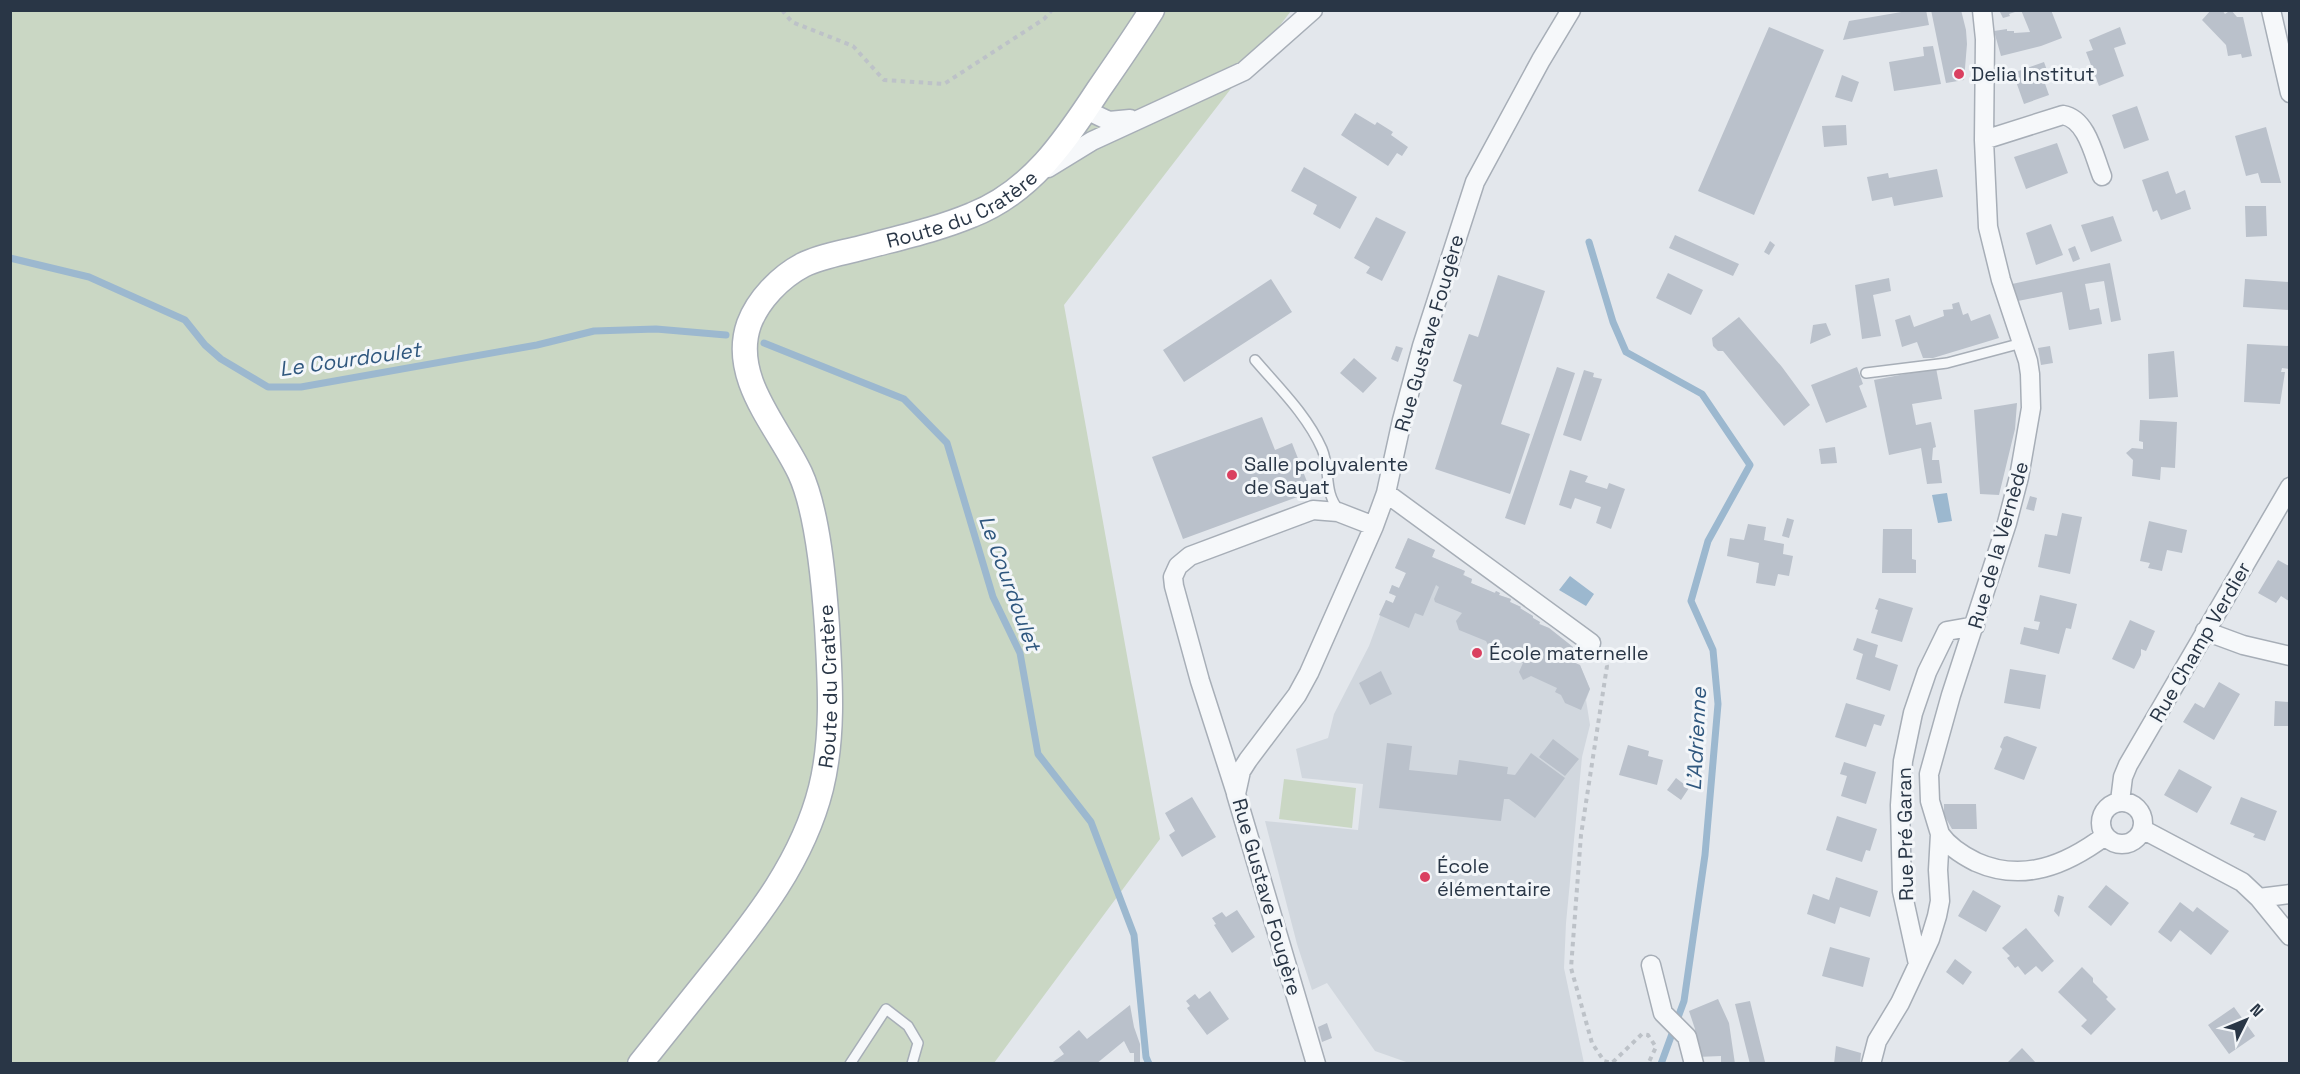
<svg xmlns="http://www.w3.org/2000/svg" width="2300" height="1074" font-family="'Space Grotesk',sans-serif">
<rect width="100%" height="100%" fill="#e3e7ec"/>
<path fill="#d1d7de" d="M 1408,538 L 1435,550 L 1432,557 L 1465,571 L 1464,575 L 1472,579 L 1471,583 L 1494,593 L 1496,591 L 1500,593 L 1499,595 L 1511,599 L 1510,602 L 1521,607 L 1520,609 L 1533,616 L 1533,618 L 1540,622 L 1540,624 L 1549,628 L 1573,647 L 1568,660 L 1580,665 L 1590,689 L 1586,700 L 1590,725 L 1582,757 L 1566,923 L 1564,968 L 1584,1063 L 1409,1063 L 1375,1051 L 1327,983 L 1312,990 L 1297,944 L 1265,821 L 1358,830 L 1363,784 L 1302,778 L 1296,749 L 1328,738 L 1334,714 L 1369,646 L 1386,600 L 1393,603 L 1396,596 L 1389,593 L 1392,585 L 1399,588 L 1406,573 L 1395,568 Z"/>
<path fill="#cad7c4" d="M 10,11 L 1291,11 L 1064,305 L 1160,839 L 994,1063 L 11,1063 Z
M 1284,779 L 1356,788 L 1352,828 L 1279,819 Z"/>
<path fill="#9cb8cf" d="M 1947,493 L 1952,521 L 1938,523 L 1932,495 Z
M 1570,576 L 1594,594 L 1586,606 L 1559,590 Z"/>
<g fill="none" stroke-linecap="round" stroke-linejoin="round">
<path stroke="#9cb8cf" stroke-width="7" d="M 1589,242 L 1613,322 L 1626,352 L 1702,394 L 1750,465 L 1708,541 L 1691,601 L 1713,650 L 1718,704 L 1705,855 L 1684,1001 L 1661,1064
M 10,258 L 89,277 L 185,320 L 205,345 L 221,359 L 268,387 L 301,387 L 537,345 L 594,331 L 656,329 L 726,335
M 764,343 L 904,399 L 947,443 L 993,597 L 1020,653 L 1038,754 L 1091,822 L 1134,935 L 1146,1057 L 1149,1064"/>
</g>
<path fill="#bac1cb" d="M 1913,10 L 1926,10 L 1929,25 L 1843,40 L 1849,21 Z
M 1931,10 L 1961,10 L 1966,30 L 1967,44 L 1964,80 L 1946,83 Z
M 1999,10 L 2018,10 L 2018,11 L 2009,14 L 2010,16 L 2003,18 Z
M 2021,10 L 2051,10 L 2062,38 L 2041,46 L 2001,56 L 1994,31 L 2007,29 L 2007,31 L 2014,31 L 2014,33 L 2030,32 Z
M 2211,10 L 2222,10 L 2225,14 L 2231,10 L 2237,17 L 2243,17 L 2252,56 L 2242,58 L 2241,54 L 2228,56 L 2226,45 L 2202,20 Z
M 1769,27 L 1824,50 L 1754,215 L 1698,191 Z
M 2120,27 L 2126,44 L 2114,48 L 2124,76 L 2099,86 L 2086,52 L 2093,50 L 2089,40 Z
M 1933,46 L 1941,84 L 1894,91 L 1889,62 L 1924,56 L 1923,47 Z
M 2044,62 L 2048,73 L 2042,75 L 2049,95 L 2024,104 L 2013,73 Z
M 1842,75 L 1859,82 L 1852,102 L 1835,97 Z
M 2137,106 L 2149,140 L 2124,149 L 2112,115 Z
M 1355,113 L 1375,125 L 1377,122 L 1393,132 L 1391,135 L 1408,147 L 1402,156 L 1397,153 L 1388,166 L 1341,135 Z
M 1846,125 L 1847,145 L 1824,147 L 1822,126 Z
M 2266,127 L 2281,183 L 2261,183 L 2258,173 L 2246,176 L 2235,136 Z
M 2057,143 L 2068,173 L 2026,189 L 2014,157 Z
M 1304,167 L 1357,197 L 1340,229 L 1313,214 L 1317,205 L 1291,191 Z
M 1937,169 L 1943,197 L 1894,206 L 1892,197 L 1872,201 L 1867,177 L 1888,173 L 1889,178 Z
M 2168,171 L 2176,194 L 2185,190 L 2191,209 L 2161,220 L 2157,210 L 2153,212 L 2142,180 Z
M 2245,206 L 2266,206 L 2267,236 L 2246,237 Z
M 2113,216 L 2122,241 L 2091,252 L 2081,225 Z
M 1376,217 L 1406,232 L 1382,281 L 1366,273 L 1370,267 L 1354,258 Z
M 2051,224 L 2063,255 L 2036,265 L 2026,233 Z
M 1675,235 L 1739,264 L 1733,276 L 1669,248 Z
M 1770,241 L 1775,245 L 1769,255 L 1764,252 Z
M 2075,246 L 2080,259 L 2073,262 L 2068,249 Z
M 2110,263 L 2121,320 L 2111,322 L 2104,281 L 2085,284 L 2090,310 L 2099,308 L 2102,324 L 2069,330 L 2062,292 L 2018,301 L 2012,284 Z
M 1668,273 L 1703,290 L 1691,315 L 1656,298 Z
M 1498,275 L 1545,291 L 1501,424 L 1530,434 L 1510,494 L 1435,469 L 1462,385 L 1453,381 L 1469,334 L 1478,337 Z
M 1889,278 L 1891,291 L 1873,295 L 1881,336 L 1862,339 L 1855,285 Z
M 1271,279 L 1292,312 L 1184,382 L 1163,350 Z
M 2245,279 L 2289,282 L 2289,310 L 2243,307 Z
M 1959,302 L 1963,315 L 1968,313 L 1971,321 L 1990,314 L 1999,338 L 1933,358 L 1923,358 L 1917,342 L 1902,347 L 1895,320 L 1910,315 L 1914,327 L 1944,316 L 1943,310 L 1953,309 L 1952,304 Z
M 1739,317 L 1782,367 L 1810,405 L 1784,426 L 1723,351 L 1718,351 L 1713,346 L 1712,338 Z
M 1826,323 L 1831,335 L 1810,344 L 1813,325 Z
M 2247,344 L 2289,346 L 2289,369 L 2282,368 L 2281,372 L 2285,372 L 2280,404 L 2244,402 Z
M 1396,346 L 1403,348 L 1398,362 L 1391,359 Z
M 2050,346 L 2053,363 L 2041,365 L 2038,348 Z
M 2174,351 L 2178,397 L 2149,399 L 2148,354 Z
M 1354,358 L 1377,378 L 1363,393 L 1340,373 Z
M 1557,367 L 1575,373 L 1525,525 L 1505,518 Z
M 1857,367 L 1863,384 L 1859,386 L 1867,407 L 1826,423 L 1811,385 Z
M 1936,368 L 1942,399 L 1912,404 L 1916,425 L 1931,422 L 1936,447 L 1933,448 L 1932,460 L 1939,460 L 1942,483 L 1927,484 L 1921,448 L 1889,455 L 1874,380 Z
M 1584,370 L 1594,373 L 1593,377 L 1602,379 L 1581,441 L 1563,435 Z
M 2017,403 L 2015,429 L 1999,495 L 1980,494 L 1974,410 Z
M 1262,417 L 1275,450 L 1292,443 L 1311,492 L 1183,539 L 1152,457 Z
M 2140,420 L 2177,422 L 2175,468 L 2161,467 L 2160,480 L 2132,476 L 2133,460 L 2126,453 L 2132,448 L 2143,449 L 2143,442 L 2139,441 Z
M 1835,447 L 1837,463 L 1821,464 L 1819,449 Z
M 1570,470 L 1588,476 L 1585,482 L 1607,489 L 1609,483 L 1625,489 L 1611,529 L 1596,523 L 1601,507 L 1575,498 L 1571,509 L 1559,505 Z
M 2030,496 L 2037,498 L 2034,511 L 2026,509 Z
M 2062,513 L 2082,517 L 2070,574 L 2038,567 L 2045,534 L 2057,536 Z
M 1787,518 L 1794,520 L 1789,538 L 1782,536 Z
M 2149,521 L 2187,530 L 2182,553 L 2167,550 L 2162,571 L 2148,568 L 2150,563 L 2140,561 Z
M 1748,524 L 1766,527 L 1764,540 L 1784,544 L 1783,554 L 1793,556 L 1789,576 L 1778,574 L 1775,586 L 1756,583 L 1759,563 L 1727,556 L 1730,538 L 1744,540 Z
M 1883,529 L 1912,529 L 1912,559 L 1916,560 L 1916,573 L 1882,573 Z
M 1408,538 L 1435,550 L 1432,557 L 1465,571 L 1463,575 L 1472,579 L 1471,583 L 1495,593 L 1496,591 L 1500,593 L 1499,595 L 1511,599 L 1510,602 L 1521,607 L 1520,608 L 1533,616 L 1533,618 L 1540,622 L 1539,624 L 1549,628 L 1573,647 L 1568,660 L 1580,665 L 1590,689 L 1581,710 L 1565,703 L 1561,695 L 1555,692 L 1557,688 L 1531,676 L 1523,680 L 1519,672 L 1523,663 L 1490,649 L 1486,641 L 1459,630 L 1456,621 L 1462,613 L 1435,602 L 1434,599 L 1439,587 L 1436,585 L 1423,616 L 1415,613 L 1409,628 L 1379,615 L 1386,600 L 1393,603 L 1396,596 L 1389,593 L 1392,585 L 1399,588 L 1406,573 L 1395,568 Z
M 2278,560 L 2289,566 L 2289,601 L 2281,596 L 2276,603 L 2258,593 Z
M 2040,595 L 2077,604 L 2071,629 L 2066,628 L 2059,654 L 2020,644 L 2024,627 L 2038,630 L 2040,622 L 2034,621 Z
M 1879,598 L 1913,608 L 1902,642 L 1871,633 L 1878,610 L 1875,609 Z
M 2130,620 L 2155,631 L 2146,651 L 2141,649 L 2141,655 L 2134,669 L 2112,659 Z
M 1857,638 L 1878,645 L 1875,657 L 1898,665 L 1890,691 L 1856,679 L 1863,654 L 1853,650 Z
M 2010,669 L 2046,675 L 2040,709 L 2004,703 Z
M 1381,671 L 1392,694 L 1370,705 L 1359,683 Z
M 2219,682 L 2240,694 L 2214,740 L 2183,722 L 2195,703 L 2204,708 Z
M 2275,701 L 2289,702 L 2289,726 L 2274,726 Z
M 1846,703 L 1885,715 L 1881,726 L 1874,724 L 1866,747 L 1835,737 Z
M 2007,736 L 2037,747 L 2024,780 L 1994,769 L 2002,749 L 2000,747 L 2004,737 Z
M 1553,739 L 1579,759 L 1565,776 L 1539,757 Z
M 1387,743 L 1412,746 L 1409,770 L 1457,775 L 1459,760 L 1508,767 L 1507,774 L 1515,775 L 1531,753 L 1565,778 L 1535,818 L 1509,799 L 1504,799 L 1501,821 L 1379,808 Z
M 1628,745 L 1649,751 L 1648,756 L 1663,760 L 1657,785 L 1619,775 Z
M 1844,762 L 1876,772 L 1866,804 L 1841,796 L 1847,776 L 1840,774 Z
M 2179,769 L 2212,787 L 2197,813 L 2164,795 Z
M 1676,778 L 1689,788 L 1681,800 L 1667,790 Z
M 1192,797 L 1216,837 L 1182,857 L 1169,835 L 1175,831 L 1165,813 Z
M 2241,797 L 2277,811 L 2265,841 L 2253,837 L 2255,834 L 2230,824 Z
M 1944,804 L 1976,804 L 1977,829 L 1952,829 L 1944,815 Z
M 1837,816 L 1877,829 L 1870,851 L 1866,850 L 1862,862 L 1826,850 Z
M 1836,877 L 1878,891 L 1870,917 L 1840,907 L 1835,924 L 1807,914 L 1813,894 L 1829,900 Z
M 2106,885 L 2129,903 L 2111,926 L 2088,907 Z
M 1973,890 L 2001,906 L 1986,932 L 1958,916 Z
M 2058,895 L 2064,897 L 2059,917 L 2054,911 Z
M 2180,902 L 2193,912 L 2197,907 L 2229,931 L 2211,955 L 2180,930 L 2171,942 L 2158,932 Z
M 1237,910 L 1255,937 L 1232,953 L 1214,925 L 1216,924 L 1212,918 L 1222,912 L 1226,917 Z
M 2026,928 L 2054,961 L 2042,972 L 2036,966 L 2025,975 L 2018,966 L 2015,968 L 2007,958 L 2010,956 L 2002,948 Z
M 1830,947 L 1870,958 L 1863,987 L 1822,976 Z
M 1955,959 L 1972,972 L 1963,985 L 1946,972 Z
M 2082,967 L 2093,978 L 2093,982 L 2108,997 L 2106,999 L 2116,1009 L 2091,1035 L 2081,1026 L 2087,1020 L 2058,992 Z
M 1210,991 L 1229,1019 L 1207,1035 L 1187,1008 L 1190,1006 L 1186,1001 L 1195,994 L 1199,999 Z
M 1718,999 L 1729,1023 L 1735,1064 L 1721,1064 L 1721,1056 L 1697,1057 L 1695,1029 L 1689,1011 Z
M 1750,1001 L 1765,1062 L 1759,1064 L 1750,1064 L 1735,1004 Z
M 1130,1005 L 1134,1027 L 1140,1044 L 1140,1063 L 1134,1063 L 1134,1053 L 1130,1053 L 1124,1041 L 1096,1064 L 1050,1064 L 1064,1054 L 1059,1047 L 1079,1030 L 1087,1039 Z
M 2234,1007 L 2255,1036 L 2229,1054 L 2208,1025 Z
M 1327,1023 L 1332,1038 L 1322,1042 L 1318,1027 Z
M 1836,1046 L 1861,1053 L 1860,1064 L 1834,1064 Z
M 2022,1048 L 2037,1064 L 2006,1064 Z"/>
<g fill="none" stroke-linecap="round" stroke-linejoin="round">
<g stroke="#a7aeb7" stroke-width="12">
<path id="service" d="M 1255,360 C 1279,388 1307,415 1322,449 C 1331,470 1323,492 1339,510
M 1866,373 L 1947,363 L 2022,343
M 850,1064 L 886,1009 L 908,1026 L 918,1043 L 912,1064"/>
</g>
<g stroke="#a7aeb7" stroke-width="21">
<path id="minor" d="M 2271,10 L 2290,93
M 1086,110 L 1109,121 L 1130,119
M 1984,140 L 2063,115 C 2087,119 2094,156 2102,176
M 1048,168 L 1092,141 L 1244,71 L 1313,10
M 1386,493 L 1591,643
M 2205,631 L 2243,645 L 2290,656
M 1236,793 L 1200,681 L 1174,586 L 1173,577 L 1178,566 L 1190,556 L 1313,510 L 1338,512 L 1374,526
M 2120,801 L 2123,777 L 2128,765 L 2290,487
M2101 823a21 21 0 1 1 42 0a21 21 0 1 1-42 0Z
M 2142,829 L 2242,882 L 2259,898 L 2290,936
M 1940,834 C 1949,847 1962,855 1976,862 C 2023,883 2066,865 2105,836
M 2259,898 L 2290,894
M 1918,964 L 1902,891 L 1900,805 L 1903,761 L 1913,713 L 1927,672 L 1947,631 L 1975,626
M 1651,965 L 1663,1013 L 1687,1037 L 1694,1064
M 1316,1064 L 1236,794 L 1241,771 L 1248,760 L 1297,695 L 1309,673 L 1374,526 L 1386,493 L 1402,420 L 1422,346 L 1475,182 L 1541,60 L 1571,10
M 1871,1064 L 1877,1041 L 1900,1003 L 1930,939 L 1937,916 L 1940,901 L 1938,870 L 1940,834 L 1930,801 L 1929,774 L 1951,695 L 2007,523 L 2019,477 L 2031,408 L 2030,374 L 2028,361 L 2001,280 L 1988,227 L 1984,140 L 1985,39 L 1982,10"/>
</g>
<g stroke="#a7aeb7" stroke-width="27">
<g id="secondary">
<path id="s1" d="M 640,1064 C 664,1034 688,1004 712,974 C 758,917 803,860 821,788 C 834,735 830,680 827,626 C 824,583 818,512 800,473 C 779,428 730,378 749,324 C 758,300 780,277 803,265 C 821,256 842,253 861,248 C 898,238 936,230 972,215 C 1031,192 1065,141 1099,89 C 1117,63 1135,37 1152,10"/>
</g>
</g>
<path stroke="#bdc2c8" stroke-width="4" stroke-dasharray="4.5 4.5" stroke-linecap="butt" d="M 782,10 L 792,22 L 853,46 L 884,80 L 944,84 L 1044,19 L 1052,10
M 1603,657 L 1607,666 L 1581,835 L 1571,968 L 1592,1043 L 1604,1061 L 1612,1063 L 1642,1034 L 1648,1035 L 1656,1047 L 1648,1064"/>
<use href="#service" stroke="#f6f8fa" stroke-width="9"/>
<use href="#minor" stroke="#f6f8fa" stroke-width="18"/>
<use href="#secondary" stroke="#fff" stroke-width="24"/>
</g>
<g fill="#da4060" stroke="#f3f6f9" stroke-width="2">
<circle cx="1959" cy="74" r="6"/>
<circle cx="1232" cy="475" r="6"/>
<circle cx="1477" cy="653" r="6"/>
<circle cx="1425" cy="877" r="6"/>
</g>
<g text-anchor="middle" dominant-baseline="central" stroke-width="6" stroke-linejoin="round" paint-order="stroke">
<g font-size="20" fill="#293646" stroke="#f3f6f9" text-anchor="start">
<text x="1971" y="74">Delia Institut</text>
<text x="1244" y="464">Salle polyvalente<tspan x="1244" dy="23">de Sayat</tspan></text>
<text x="1489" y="653">École maternelle</text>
<text x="1437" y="866">École<tspan x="1437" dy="23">élémentaire</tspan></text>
</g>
<g font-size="20" fill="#293646" stroke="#f3f6f9">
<text stroke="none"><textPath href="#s1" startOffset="1065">Route du Cratère</textPath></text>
<text transform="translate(1429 333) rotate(-74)">Rue Gustave Fougère</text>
<text transform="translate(1998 545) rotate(-74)">Rue de la Vernède</text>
<text transform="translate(2200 642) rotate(-60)">Rue Champ Verdier</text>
<text stroke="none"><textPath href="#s1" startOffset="435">Route du Cratère</textPath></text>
<text transform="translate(1905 834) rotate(-91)">Rue Pré Garan</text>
<text transform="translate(1267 897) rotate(74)">Rue Gustave Fougère</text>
</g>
<g font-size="21" font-style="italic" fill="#2f577e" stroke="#f3f6f9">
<text transform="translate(350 359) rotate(-8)">Le Courdoulet</text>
<text transform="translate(1010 583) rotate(70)">Le Courdoulet</text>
<text transform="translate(1696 739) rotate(-87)">L'Adrienne</text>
</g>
</g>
<rect width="2300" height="1074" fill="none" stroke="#293646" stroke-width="24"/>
<g transform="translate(2246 1020) rotate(47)" stroke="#f3f6f9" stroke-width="4.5" paint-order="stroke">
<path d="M0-4.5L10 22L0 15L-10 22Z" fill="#293646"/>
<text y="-9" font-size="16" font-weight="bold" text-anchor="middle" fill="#293646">N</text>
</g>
</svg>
